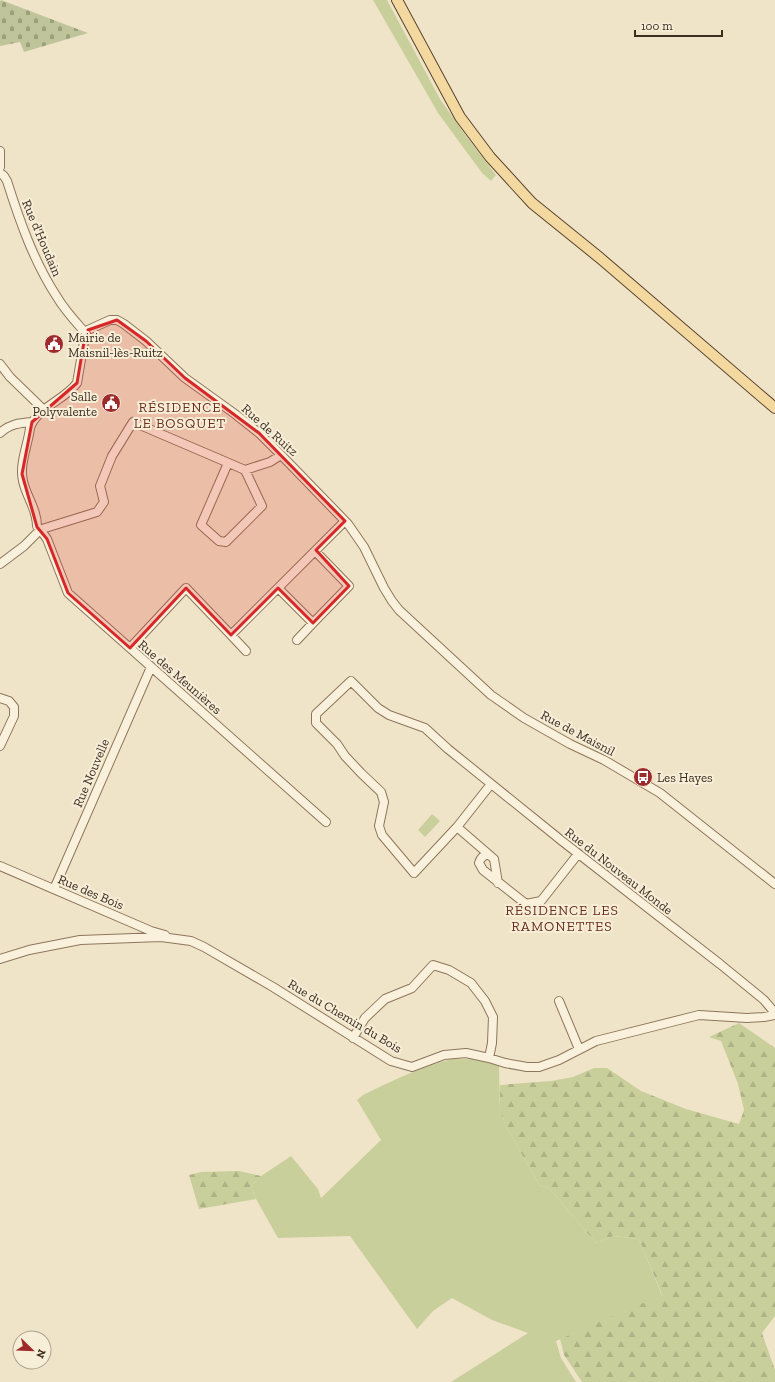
<svg xmlns="http://www.w3.org/2000/svg" width="775" height="1382" font-family="'Zilla Slab',serif">
<defs>
<pattern id="forest-firs" width="22" height="20" patternUnits="userSpaceOnUse"><rect width="22" height="20" fill="#c9cf9b"/><path d="M5 1l3.5 6h-7zM16 11l3.5 6h-7z" fill="#aeb285"/></pattern>
<pattern id="cemetery-stones" width="16" height="16" patternUnits="userSpaceOnUse"><rect width="16" height="16" fill="#bfc49a"/><path d="M2 7V4a2 2 0 0 1 4 0v3zM10 15v-3a2 2 0 0 1 4 0v3z" fill="#9ca07d"/></pattern>
</defs>
<rect width="100%" height="100%" fill="#f0e4c8"/>
<path fill="#c9cf9b" d="M 373,0 L 387,0 L 440,99 L 466,136 L 496,175 L 491,181 L 482,173 L 438,113 Z
M 432,814 L 440,821 L 425,837 L 418,830 Z
M 452,1059 L 473,1059 L 499,1064 L 500,1110 L 505,1124 L 539,1185 L 549,1188 L 596,1243 L 613,1236 L 639,1239 L 662,1296 L 556,1341 L 561,1358 L 576,1382 L 451,1382 L 528,1333 L 492,1320 L 452,1298 L 433,1311 L 417,1329 L 350,1236 L 278,1238 L 256,1199 L 251,1186 L 261,1176 L 291,1156 L 318,1189 L 321,1198 L 381,1140 L 357,1100 L 363,1095 C 392,1081 420,1067 452,1059 Z"/>
<path fill="url(#forest-firs)" d="M 739,1023 L 775,1048 L 775,1316 L 762,1333 L 775,1370 L 775,1382 L 582,1382 L 564,1355 L 560,1339 L 662,1295 L 639,1239 L 613,1236 L 596,1243 L 549,1188 L 539,1185 L 505,1124 L 500,1110 L 500,1085 L 551,1081 L 573,1077 L 594,1068 L 607,1068 L 641,1091 L 686,1109 L 739,1124 L 744,1110 L 738,1084 L 721,1041 L 709,1037 Z
M 239,1171 L 261,1176 L 251,1186 L 256,1199 L 199,1209 L 189,1175 L 201,1172 Z"/>
<path fill="url(#cemetery-stones)" d="M 1,0 L 88,33 L 24,52 L 20,42 L 0,46 L 0,1 Z"/>
<g fill="none" stroke-linecap="round" stroke-linejoin="round">
<g stroke="#8d765c" stroke-width="10">
<path id="minor" d="M 0,151 L 0,167
M 0,173 L 4,176 L 7,181 C 20,222 34,262 57,297 C 64,309 73,319 82,329
M 88,330 L 110,320 L 117,320 L 124,324 L 146,341 L 185,378 L 235,414 L 259,433 L 285,459 L 348,524 L 364,547 L 384,588 L 392,601 L 399,610 L 491,695 L 524,718 L 570,744 L 604,760 L 660,793 L 775,884
M 0,364 L 10,377 L 44,410
M 0,433 C 10,424 19,423 32,422
M 228,463 L 201,525 L 219,541 L 226,542 L 262,506 L 245,470
M 37,526 C 37,509 26,496 23,481 C 19,464 28,445 30,428 C 36,408 65,400 77,383 L 85,336
M 42,529 L 97,512 L 104,502 L 100,486 L 112,456 L 133,422 L 245,470 L 270,462 L 281,455
M 42,532 L 47,539 L 68,593 L 326,822
M 0,564 L 24,546 L 36,534
M 278,588 L 313,623 L 349,586 L 315,551
M 231,635 L 246,651
M 297,640 L 313,623
M 130,648 L 186,588 L 231,635 L 345,521
M 0,698 L 9,701 L 14,707 L 14,716 L 0,746
M 491,784 L 457,827 L 414,873 L 382,835 L 379,826 L 384,802 L 381,792 L 361,773 L 345,756 L 337,744 L 316,723 L 316,714 L 351,681 L 378,708 L 389,715 L 425,728 L 448,749 L 562,841 L 720,964 L 764,1000 L 775,1013
M 457,827 L 494,859 L 498,883
M 488,854 C 483,856 481,857 479,863 L 483,870 L 526,904 L 541,901 L 578,854
M 0,866 L 151,931 L 165,935
M 54,889 L 151,667
M 0,959 L 29,950 L 80,940 L 161,937 L 191,941 L 204,947 L 273,987 L 391,1061 L 412,1067 L 444,1055 L 466,1053 L 489,1058 L 505,1063 L 527,1067 L 539,1067 L 559,1060 L 596,1041 L 699,1015 L 747,1018 L 764,1017 L 775,1015
M 559,1001 L 579,1049
M 353,1038 L 365,1018 L 385,999 L 412,988 L 433,965 L 449,970 L 471,983 L 485,1001 L 493,1017 L 492,1043 L 489,1058"/>
</g>
<g stroke="#5b4430" stroke-width="12">
<path id="major" d="M 397,0 L 460,117 L 490,157 L 532,203 L 600,258 L 775,408"/>
</g>
<use href="#minor" stroke="#faf1dc" stroke-width="8"/>
<use href="#major" stroke="#f3d9a0" stroke-width="10"/>
</g>
<path fill="#d62828" fill-opacity="0.2" stroke="#d62828" stroke-width="3" stroke-linejoin="round" d="M 117,320 L 146,341 L 185,378 L 259,433 L 345,521 L 316,550 L 349,586 L 313,623 L 278,588 L 231,635 L 186,588 L 130,648 L 68,593 L 47,539 L 37,527 L 22,474 L 32,422 L 77,383 L 85,336 L 90,335 L 88,330 Z"/>
<defs>
<g id="civic-disc" transform="scale(1)"><circle r="9.5" fill="#9e2a2b" stroke="#f7eed8"/><path d="M-.6-6.5H3V-4.5H.6V-3L4-1V1h2V6H-6V1h2V-1L-.6-3ZM-1.2 2.5V6h2.4V2.5Z" fill="#fff"/></g>
<g id="bus-disc" transform="scale(1)"><circle r="9.5" fill="#9e2a2b" stroke="#f7eed8"/><path d="M-5-6H5V4H4V6H2V4H-2V6H-4V4H-5ZM-3.5-4V0h7V-4ZM-3.5 1.2v1.5H-2V1.2ZM2 1.2v1.5H3.5V1.2Z" fill="#fff"/></g>
</defs>
<g fill-rule="evenodd">
<use href="#civic-disc" x="54" y="344"/>
<use href="#civic-disc" x="111" y="403"/>
<use href="#bus-disc" x="643" y="777"/>
</g>
<g text-anchor="middle" dominant-baseline="central" stroke-width="4" stroke-linejoin="round" paint-order="stroke">
<g font-size="13" fill="#3d2e20" stroke="#f7eed8">
<text transform="translate(42 238) rotate(67)">Rue d'Houdain</text>
<text transform="translate(270 430) rotate(42)">Rue de Ruitz</text>
<text transform="translate(180 677) rotate(41)">Rue des Meunières</text>
<text transform="translate(578 733) rotate(28)">Rue de Maisnil</text>
<text transform="translate(91 773) rotate(-67)">Rue Nouvelle</text>
<text transform="translate(619 871) rotate(38)">Rue du Nouveau Monde</text>
<text transform="translate(91 892) rotate(23)">Rue des Bois</text>
<text transform="translate(345 1016) rotate(31)">Rue du Chemin du Bois</text>
</g>
<g font-size="13" fill="#3d2e20" stroke="#f7eed8" text-anchor="start">
<text x="68" y="337">Mairie de<tspan x="68" dy="15">Maisnil-lès-Ruitz</tspan></text>
<text x="97" y="396" text-anchor="end">Salle<tspan x="97" dy="15">Polyvalente</tspan></text>
<text x="657" y="777">Les Hayes</text>
</g>
<g font-size="14" letter-spacing="1" fill="#6b2e1e" stroke="#f7eed8">
<text x="180" y="407">RÉSIDENCE<tspan x="180" dy="16">LE BOSQUET</tspan></text>
<text x="562" y="910">RÉSIDENCE LES<tspan x="562" dy="16">RAMONETTES</tspan></text>
</g>
</g>
<g transform="translate(32 1350) rotate(113)"><circle r="19" fill="#f7eed8" stroke="#ada18e"/>
<path d="M0-3L7 15L0 10L-7 15Z" fill="#9e2a2b"/>
<text y="-6" font-size="11" font-weight="bold" text-anchor="middle" fill="#3d2e20">N</text>
</g>
<path d="M635 30v6h87v-6" fill="none" stroke="#3d2e20" stroke-width="2"/>
<text x="641" y="30" font-size="12" fill="#3d2e20" stroke="#f7eed8" stroke-width="3" paint-order="stroke">100 m</text>
</svg>
